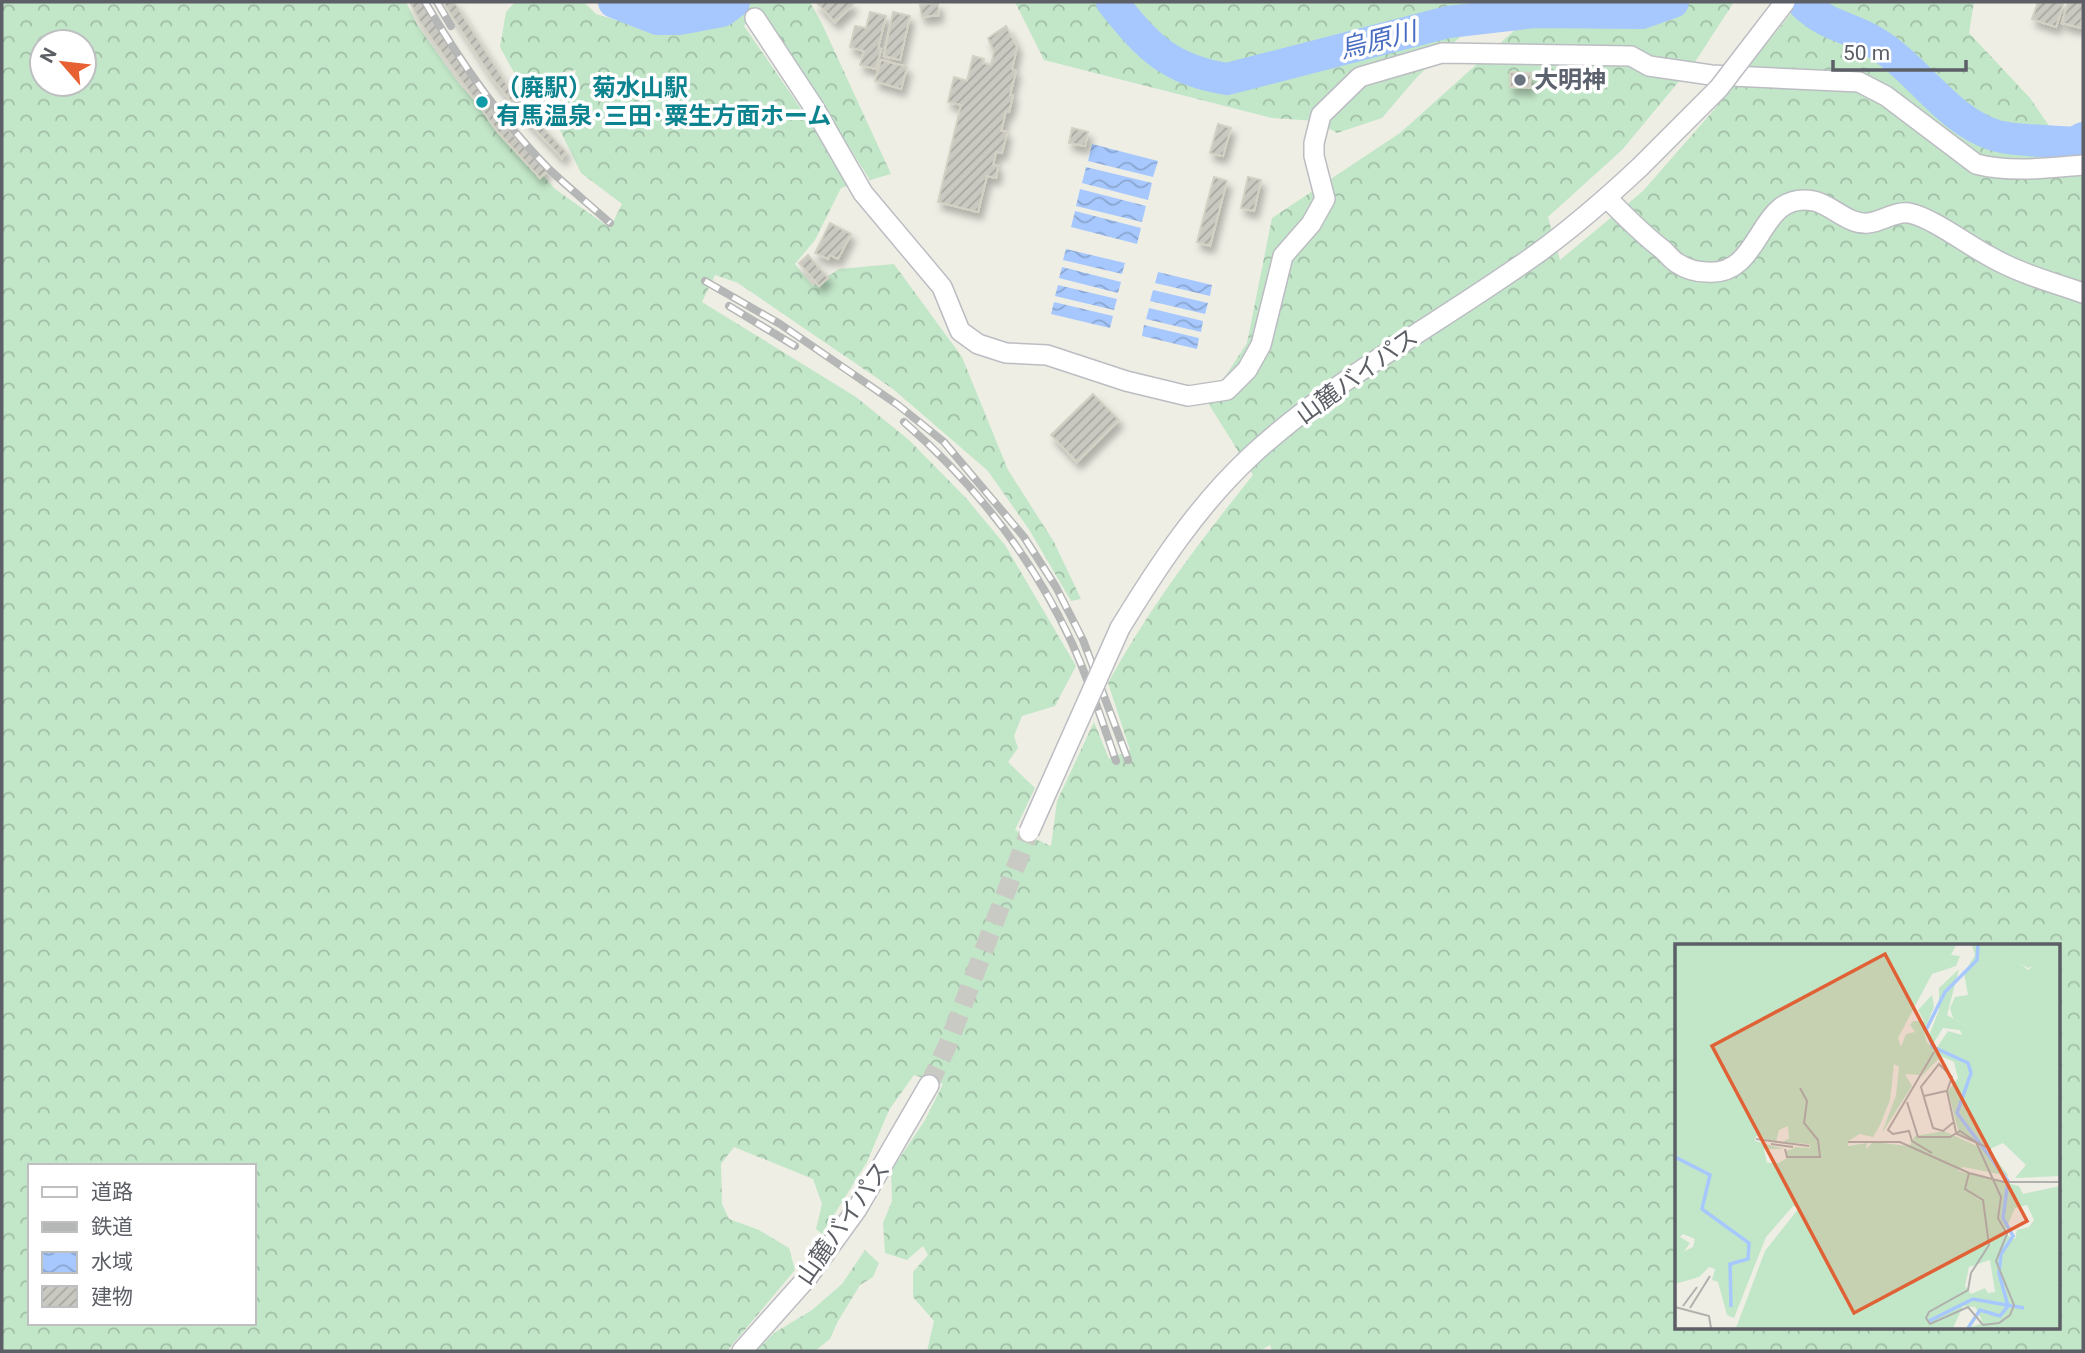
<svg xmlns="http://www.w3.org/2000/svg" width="2085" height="1353" font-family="Roboto,'Noto Sans JP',sans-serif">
<defs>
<pattern id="forest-crowns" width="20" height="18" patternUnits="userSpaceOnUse" patternTransform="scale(1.75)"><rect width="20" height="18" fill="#c2e6c8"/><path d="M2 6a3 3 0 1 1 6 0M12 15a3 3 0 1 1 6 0" fill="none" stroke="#a1bea6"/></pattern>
<pattern id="water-waves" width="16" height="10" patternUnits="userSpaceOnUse" patternTransform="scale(1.75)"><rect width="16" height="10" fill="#a6c8fe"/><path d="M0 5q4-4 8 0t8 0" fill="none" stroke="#8aa6d1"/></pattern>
<pattern id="building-hatch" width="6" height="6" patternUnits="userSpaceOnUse" patternTransform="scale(1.75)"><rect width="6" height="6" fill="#cac9c1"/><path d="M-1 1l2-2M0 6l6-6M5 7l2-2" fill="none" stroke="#a7a6a0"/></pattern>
<filter id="shadow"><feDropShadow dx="4" dy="7" stdDeviation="3.5" flood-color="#0004"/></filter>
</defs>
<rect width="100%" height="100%" fill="#efeee5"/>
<path fill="url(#forest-crowns)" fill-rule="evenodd" d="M 2,2 L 406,2 L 418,26 L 460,85 L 555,189 L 610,228 L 622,204 L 581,173 L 560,130 L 576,70 L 518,80 L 500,47 L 506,12 L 515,2 L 584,2 L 596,14 L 639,27 L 683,30 L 728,15 L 742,2 L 810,2 L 822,24 L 891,174 L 870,180 L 783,44 L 756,10 L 744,26 L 853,184 L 841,188 L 815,240 L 795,264 L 813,286 L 839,269 L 894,264 L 962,357 L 1008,470 L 1054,542 L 1081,599 L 1071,601 L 1030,531 L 988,471 L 893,389 L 738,283 L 715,275 L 702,302 L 856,397 L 909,440 L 966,498 L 1005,545 L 1076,666 L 1055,706 L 1022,716 L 1014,736 L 1018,748 L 1008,762 L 1035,788 L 1015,830 L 1051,846 L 1057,801 L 1094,722 L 1109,759 L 1130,750 L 1108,683 C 1149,608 1200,541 1253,475 L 1208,403 L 1247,343 L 1272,218 L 1400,133 L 1546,2 L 1734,2 L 1695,62 L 1622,150 L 1548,217 L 1560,260 L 1643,191 L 1712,112 L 1800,2 L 1974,2 L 1969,33 L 2030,98 L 2083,175 L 2083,1351 L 1272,1351 L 1270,1345 L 1260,1351 L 927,1351 L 934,1321 L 913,1297 L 913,1272 L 928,1255 L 923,1246 L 907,1260 L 885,1253 L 883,1223 L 892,1201 L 891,1171 L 925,1120 L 943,1084 L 914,1075 L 889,1110 L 867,1162 L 822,1234 L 816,1229 L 822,1204 L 813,1179 L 734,1147 L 721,1164 L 722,1204 L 729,1219 L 759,1230 L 789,1248 L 795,1270 L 727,1351 L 2,1351 ZM 42,42 L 84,42 L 84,84 L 42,84 ZM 1677,945 L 2059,945 L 2059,1327 L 1677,1327 ZM 30,1166 L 254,1166 L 254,1323 L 30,1323 Z
M 1015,2 L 1498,2 L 1417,77 L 1382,118 L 1337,133 L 1316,121 L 1272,118 L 1044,60 Z
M 865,1250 L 879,1263 L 873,1277 L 860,1285 L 838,1321 L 830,1339 L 815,1351 L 756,1351 L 774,1333 L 812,1310 L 842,1284 Z"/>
<path fill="url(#water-waves)" d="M 1092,144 L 1158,161 L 1153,177 L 1088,161 Z
M 1086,167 L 1152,183 L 1148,200 L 1082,183 Z
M 1080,189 L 1146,206 L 1142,222 L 1076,206 Z
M 1075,211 L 1141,228 L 1137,244 L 1071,227 Z
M 1066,249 L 1125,263 L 1122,274 L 1063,260 Z
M 1062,267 L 1121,282 L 1118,293 L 1059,278 Z
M 1158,272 L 1212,285 L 1210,296 L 1155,283 Z
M 1058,285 L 1117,299 L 1114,310 L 1055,296 Z
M 1153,290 L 1208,303 L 1205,314 L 1150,301 Z
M 1054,302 L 1113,316 L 1110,328 L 1051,314 Z
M 1149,308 L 1203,321 L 1201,332 L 1146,319 Z
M 1144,325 L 1199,338 L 1197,349 L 1142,336 Z"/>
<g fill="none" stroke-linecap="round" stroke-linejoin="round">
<path stroke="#a6c8fe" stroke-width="32" d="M 614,2 L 658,19 L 679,19 L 722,11 L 734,2
M 1112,2 C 1147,46 1169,70 1227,79 L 1448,22 L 1535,12 L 1642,13 L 1673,2
M 1802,2 C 1826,27 1849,26 1876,43 C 1918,69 1947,120 1994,135 C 2011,141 2055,141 2074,143 L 2083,138"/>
</g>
<path fill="url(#building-hatch)" stroke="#d3d1c3" stroke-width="2" filter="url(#shadow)" d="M 410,2 L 423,2 L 468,74 L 504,125 L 547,171 L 540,178 L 497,131 L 420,22 Z
M 443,2 L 454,2 L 509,88 L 530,114 L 566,152 L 562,158 L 526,120 L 492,78 Z
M 816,2 L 850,2 L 853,5 L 835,22 Z
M 2038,2 L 2064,2 L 2056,27 L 2032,19 Z
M 2068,2 L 2083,2 L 2081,28 L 2062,23 Z
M 938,3 L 939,15 L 922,17 L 920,5 Z
M 870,12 L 886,16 L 878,48 L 881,49 L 876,69 L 860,65 L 864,51 L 850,47 L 855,26 L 866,28 Z
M 893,12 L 910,16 L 900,60 L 884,56 Z
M 1006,26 L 1017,47 L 1012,69 L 1016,71 L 1010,95 L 1013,95 L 1009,112 L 1006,111 L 1001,131 L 1007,132 L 1002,153 L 996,152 L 993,165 L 998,166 L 996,178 L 987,176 L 978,212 L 938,202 L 961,105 L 948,102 L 954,77 L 967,81 L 973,56 L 984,59 L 983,63 L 991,65 L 994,52 L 988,38 Z
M 881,60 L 907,67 L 901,89 L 875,81 Z
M 1510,72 L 1531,73 L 1530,88 L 1510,87 Z
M 1218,124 L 1231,128 L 1223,156 L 1210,153 Z
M 1072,128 L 1088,132 L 1085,146 L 1069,143 Z
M 1214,177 L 1227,181 L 1210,246 L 1197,242 Z
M 1248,177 L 1261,180 L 1254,211 L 1241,208 Z
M 830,223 L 851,234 L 838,259 L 830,255 L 828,259 L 815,253 Z
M 808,255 L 828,278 L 819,286 L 799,263 Z
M 1093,394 L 1119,420 L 1077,462 L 1051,435 Z"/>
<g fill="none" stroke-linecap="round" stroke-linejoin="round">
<path stroke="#cacac5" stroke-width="19" stroke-dasharray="19 10" stroke-linecap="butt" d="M 929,1085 L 948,1044 L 1029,832"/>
<g stroke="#bcbdc3" stroke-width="22">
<path id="minor" d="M 755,18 L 813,106 L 863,193 L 942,287 L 960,331 L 978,344 L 1006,353 L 1047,355 L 1126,381 L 1188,396 L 1227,390 L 1247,370 L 1261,345 L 1283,256 L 1311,224 L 1325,199 L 1314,156 L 1314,143 L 1321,115 L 1360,77 L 1442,53 L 1631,56 L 1649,66 L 1711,75 L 1859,82 L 1886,96 L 1976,164 C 2010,173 2048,168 2083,165
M 1607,198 C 1625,216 1641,233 1662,249 C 1667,253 1671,259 1677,263 C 1686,269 1697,272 1707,272 C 1764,277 1756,189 1814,201 C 1832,205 1848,225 1868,223 C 1881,222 1895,211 1909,213 C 1931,217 1968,245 1989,256 C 2018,273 2051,282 2083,293
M 1120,628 C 1158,566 1198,505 1252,455 C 1340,374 1447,319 1542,250 C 1577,224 1609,196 1640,167
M 742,1351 L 807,1278 L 857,1209 L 929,1085"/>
</g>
<use href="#minor" stroke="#fff" stroke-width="19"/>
<g stroke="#b5b6b6" stroke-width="8">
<path id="rail" d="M 425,2 C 460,61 501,121 550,170 C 569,188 590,205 610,223
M 437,2 L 451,26
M 705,281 L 780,324 L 898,405 L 944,442 L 1024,537 L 1056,587 L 1083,640 L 1128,760
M 729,306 L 795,346
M 904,422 C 974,483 1032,557 1071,641 C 1089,680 1102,721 1116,761"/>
</g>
<use href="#rail" stroke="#fff" stroke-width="5" stroke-dasharray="16" stroke-linecap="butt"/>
<g stroke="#bcbdc3" stroke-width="22" stroke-linecap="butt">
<path id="minor-bridge" d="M 1640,167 L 1719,88 L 1785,2
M 1029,832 L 1120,628"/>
</g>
<use href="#minor-bridge" stroke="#fff" stroke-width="19"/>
</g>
<circle fill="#6b7280" stroke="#fff" stroke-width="2.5" cx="1520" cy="80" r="7"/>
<circle fill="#0f9aa8" stroke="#fff" stroke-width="2.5" cx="482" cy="102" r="7"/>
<g text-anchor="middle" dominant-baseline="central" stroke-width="7" stroke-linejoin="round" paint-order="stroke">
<g font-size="24" font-weight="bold" fill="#5b616d" stroke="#fff" text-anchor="start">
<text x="1534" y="80">大明神</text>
</g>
<g font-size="24" font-weight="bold" fill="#0d838f" stroke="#fff" text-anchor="start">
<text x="496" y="88">（廃駅）菊水山駅<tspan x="496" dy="28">有馬温泉･三田･粟生方面ホーム</tspan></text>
</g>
<g font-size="24" fill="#5c5f65" stroke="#fff">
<text transform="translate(1357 376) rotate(-36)">山麓バイパス</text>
<text transform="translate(843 1223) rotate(-55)">山麓バイパス</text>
</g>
<g font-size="26" font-style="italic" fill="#486dc2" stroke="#fff">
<text transform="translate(1378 40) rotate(-14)">烏原川</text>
</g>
</g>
<g transform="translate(1675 944)">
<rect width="385" height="385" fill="#efeee5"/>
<path d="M 340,1 L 368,1 L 362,20 L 353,24 L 341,17 L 336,11 Z" fill="#c2e6c8"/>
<path d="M 0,1 L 281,1 L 276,11 L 285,12 L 281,22 L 257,30 L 223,94 L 226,103 L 231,90 L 240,88 L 235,81 L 238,77 L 249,77 L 243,66 L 257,51 L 259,63 L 249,87 L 252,99 L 261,105 L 273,87 L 287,91 L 285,86 L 268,84 L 258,100 L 253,94 L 264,66 L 264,44 L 284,25 L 272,71 L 295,84 L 278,74 L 275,64 L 280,53 L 293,51 L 289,29 L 300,11 L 297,1 L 340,1 L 337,12 L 353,26 L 362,18 L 362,1 L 384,1 L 385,232 L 340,234 L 351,221 L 328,199 L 317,204 L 284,190 L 273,147 L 283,134 L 279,118 L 266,112 L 246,133 L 259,107 L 244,131 L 230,130 L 237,142 L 207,189 L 221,151 L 224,123 L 219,120 L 215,156 L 205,181 L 198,193 L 185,190 L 173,197 L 173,202 L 192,199 L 191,205 L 198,198 L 234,202 L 240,192 L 269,187 L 315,208 L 334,232 L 288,223 L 283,227 L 344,242 L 348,250 L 385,242 L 385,384 L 293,384 L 308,379 L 300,363 L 288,362 L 278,384 L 61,384 L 90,307 L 124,264 L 118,262 L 91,293 L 59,374 L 52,371 L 43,338 L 37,336 L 40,325 L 34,323 L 24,333 L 0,340 L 0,312 L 18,303 L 20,295 L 8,290 L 0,297 L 0,280 L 15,276 L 0,214 ZM 113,182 L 114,194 L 108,198 L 134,200 L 135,204 L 121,203 L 110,208 L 112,214 L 104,219 L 92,219 L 89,205 L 109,205 L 80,197 L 81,192 L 101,198 L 104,186 ZM 352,261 L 359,276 L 354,283 L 342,286 L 340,295 L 329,290 L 340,264 ZM 315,316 L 320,348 L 313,349 L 310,344 L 296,350 L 290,342 L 294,323 Z" fill="#c2e6c8" fill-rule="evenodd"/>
<path d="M 0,202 L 8,212 L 31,220 L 42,243 L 31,265 L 42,284 L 22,280 L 0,284 ZM 0,290 L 15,299 L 0,321 Z" fill="#c2e6c8"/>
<path fill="none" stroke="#a6c8fe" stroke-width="3.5" d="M 303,1 L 302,16 L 270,48 L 251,86 L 258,103 L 293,119 L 296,129 L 282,169 L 333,237 L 328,274 L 338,292 L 326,310 L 324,329 L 333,362M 0,213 L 35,231 L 27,265 L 74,299 L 73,315 L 55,320 L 56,363M 254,377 L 298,355 L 349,364M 293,384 L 305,366 L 325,372 L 333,362"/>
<path fill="none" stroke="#b0b1ae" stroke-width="2" d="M 249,152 L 271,147M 232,158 L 243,193 L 275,193 L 285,187 L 301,198 L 326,253 L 323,274 L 332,290 L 321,317 L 339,361 L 335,371 L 324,379 L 308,381 L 293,363 L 255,380 L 251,374 L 254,368 L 293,346 L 296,329 L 314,301 L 308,256 L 290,245 L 294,229M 279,178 L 268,187 L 258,184 L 248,150 L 246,143 L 264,120 L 277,133 L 272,147 L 281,188M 280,189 L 316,205M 81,195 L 134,202M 173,198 L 225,198 L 294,229 L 329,238 L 385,238M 96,200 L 118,203M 110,205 L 112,213 L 145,213 L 143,196 L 129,179 L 132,157 L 125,144M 257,209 L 237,197 L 234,187 L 218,190 L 213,186 L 259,108M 8,362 L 22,343M 0,363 L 34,372 L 36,384M 15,364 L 35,332"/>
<path fill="#e06135" fill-opacity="0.15" stroke="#e06135" stroke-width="3.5" d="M 210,10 L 352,277 L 179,369 L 37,102 Z"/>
<rect width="385" height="385" fill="none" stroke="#5c5f65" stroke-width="3.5"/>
</g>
<rect width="2085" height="1353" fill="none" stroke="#5c5f65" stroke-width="7"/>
<rect x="28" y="1164" width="228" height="161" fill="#ffffff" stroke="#bebfc1" stroke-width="2"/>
<rect x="42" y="1187" width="35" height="10" fill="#ffffff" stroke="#bebfc1" stroke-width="2"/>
<text x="91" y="1199" font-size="21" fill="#5c5f65">道路</text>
<rect x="42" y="1222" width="35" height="10" fill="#b5b6b6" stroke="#bebfc1" stroke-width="2"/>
<text x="91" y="1234" font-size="21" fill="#5c5f65">鉄道</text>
<rect x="42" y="1252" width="35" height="21" fill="url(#water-waves)" stroke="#bebfc1" stroke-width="2"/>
<text x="91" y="1269" font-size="21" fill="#5c5f65">水域</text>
<rect x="42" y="1286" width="35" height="21" fill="url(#building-hatch)" stroke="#bebfc1" stroke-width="2"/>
<text x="91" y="1304" font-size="21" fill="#5c5f65">建物</text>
<g transform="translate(63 63) rotate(298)"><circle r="33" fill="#ffffff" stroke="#bebfc1" stroke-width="2"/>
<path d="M0-5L12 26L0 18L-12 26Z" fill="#e76132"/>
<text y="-10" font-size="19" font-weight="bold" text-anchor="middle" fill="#5c5f65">N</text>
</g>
<path d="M1833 60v10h133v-10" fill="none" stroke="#5c5f65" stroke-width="3.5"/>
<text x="1843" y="60" font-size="21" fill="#5c5f65" stroke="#ffffff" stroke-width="5" paint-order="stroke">50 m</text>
</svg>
